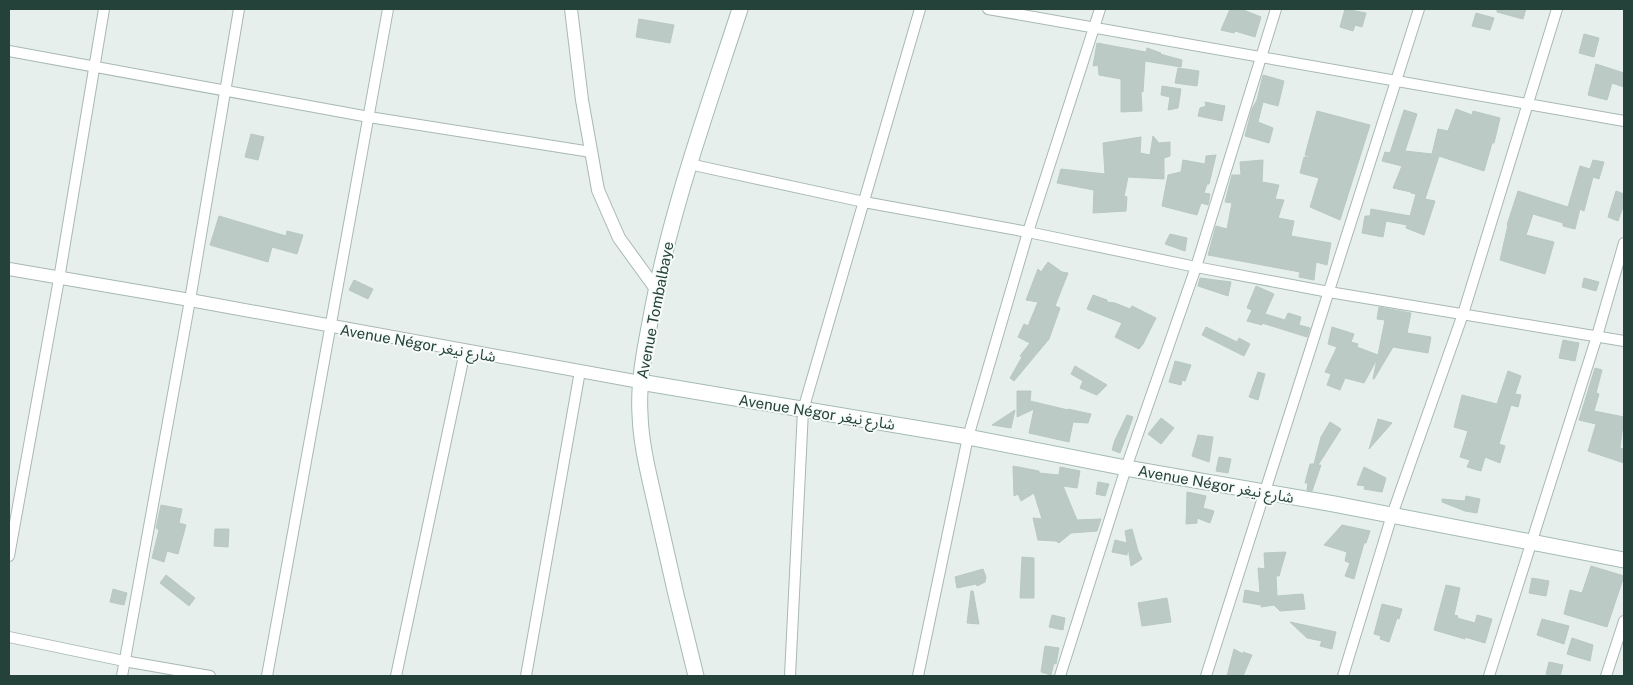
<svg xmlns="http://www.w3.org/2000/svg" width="1633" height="685" font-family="'Public Sans','Noto Sans Arabic',sans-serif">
<rect width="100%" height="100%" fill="#e6efeb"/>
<path fill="#bbcac4" stroke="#b8c9c2" d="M 1230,9 L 1241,9 L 1261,17 L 1255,37 L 1235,31 L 1234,33 L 1221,30 Z
M 1345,9 L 1366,13 L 1362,27 L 1355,25 L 1353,31 L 1340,27 Z
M 1497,9 L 1526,9 L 1523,19 L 1497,12 Z
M 1476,13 L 1494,18 L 1490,30 L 1472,26 Z
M 639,19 L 674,25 L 670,43 L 636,37 Z
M 1584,34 L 1599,38 L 1594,57 L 1579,53 Z
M 1097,43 L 1146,52 L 1147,48 L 1161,53 L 1160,54 L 1182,60 L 1181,67 L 1145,61 L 1143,92 L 1141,91 L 1142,111 L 1121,112 L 1121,79 L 1099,75 L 1098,65 L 1093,66 Z
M 1596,64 L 1624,73 L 1624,87 L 1612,83 L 1607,100 L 1588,95 Z
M 1178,68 L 1199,71 L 1197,86 L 1175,83 Z
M 1263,75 L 1284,81 L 1278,106 L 1263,102 L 1258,122 L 1273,128 L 1269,143 L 1245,136 L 1252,109 L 1257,100 Z
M 1162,86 L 1181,89 L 1178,108 L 1168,110 L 1170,97 L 1161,95 Z
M 1205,102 L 1225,106 L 1222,121 L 1198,116 L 1200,108 L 1206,106 Z
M 1456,109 L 1472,115 L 1473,111 L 1500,118 L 1494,143 L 1492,143 L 1484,171 L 1439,156 L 1425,199 L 1435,201 L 1424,235 L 1406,228 L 1407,225 L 1386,221 L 1383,237 L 1362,233 L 1365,216 L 1370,216 L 1371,209 L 1410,216 L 1416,194 L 1411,193 L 1411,192 L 1393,188 L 1402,166 L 1382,161 L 1385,152 L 1390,153 L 1404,110 L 1417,114 L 1405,151 L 1432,154 L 1438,129 L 1448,131 Z
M 1317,111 L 1370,125 L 1340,220 L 1310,207 L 1319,178 L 1300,173 L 1304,157 L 1312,157 L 1305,155 Z
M 251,134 L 264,137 L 258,160 L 245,157 Z
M 1153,136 L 1159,143 L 1170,142 L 1170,156 L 1164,158 L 1164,179 L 1128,177 L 1124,196 L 1127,197 L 1126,211 L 1093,213 L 1094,190 L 1057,183 L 1061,169 L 1105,174 L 1103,143 L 1141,137 L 1140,153 L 1150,155 Z
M 1216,155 L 1209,184 L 1207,184 L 1204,193 L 1210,194 L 1208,205 L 1201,203 L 1197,215 L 1162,206 L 1168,175 L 1181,172 L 1183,160 L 1205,164 L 1206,156 Z
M 1263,160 L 1262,182 L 1279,185 L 1275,199 L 1284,200 L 1278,218 L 1294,221 L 1291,236 L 1331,243 L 1327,265 L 1316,262 L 1314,280 L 1299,277 L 1300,272 L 1208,255 L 1216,226 L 1227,229 L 1232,203 L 1225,202 L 1232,175 L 1241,175 L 1240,162 Z
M 1593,160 L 1604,162 L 1599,179 L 1593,177 L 1584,211 L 1580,209 L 1575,229 L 1563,226 L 1563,223 L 1533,214 L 1526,235 L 1554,242 L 1545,274 L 1500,260 L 1508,225 L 1507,225 L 1518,191 L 1568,207 L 1580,166 L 1590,169 Z
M 1616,191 L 1624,194 L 1624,204 L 1618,221 L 1608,217 Z
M 219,216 L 286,236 L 287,231 L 303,235 L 297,254 L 272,247 L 268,262 L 210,245 Z
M 1170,234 L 1187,238 L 1185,251 L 1165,244 Z
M 1048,262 L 1062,272 L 1068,273 L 1055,306 L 1060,308 L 1049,339 L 1014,381 L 1010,378 L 1022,357 L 1020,356 L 1030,343 L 1018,337 L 1024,324 L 1028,326 L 1038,302 L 1026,300 L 1038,269 L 1041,272 Z
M 1200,278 L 1231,282 L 1228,296 L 1198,286 Z
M 1584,278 L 1599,282 L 1596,291 L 1582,287 Z
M 354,280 L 373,289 L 368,299 L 349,290 Z
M 1256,286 L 1274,294 L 1265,314 L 1285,320 L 1288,313 L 1301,317 L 1299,325 L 1310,328 L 1307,337 L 1262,323 L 1262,325 L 1247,321 L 1252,310 L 1247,308 Z
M 1093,295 L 1107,300 L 1107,302 L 1115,303 L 1130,309 L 1132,306 L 1156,318 L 1143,344 L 1139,349 L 1115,337 L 1122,323 L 1087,309 Z
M 1379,307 L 1411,313 L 1407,333 L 1431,337 L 1428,353 L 1393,347 L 1374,379 L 1373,379 L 1377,359 L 1364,383 L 1345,378 L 1340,390 L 1327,385 L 1331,374 L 1325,372 L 1337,347 L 1328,344 L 1332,327 L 1354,334 L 1351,342 L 1358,344 L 1357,347 L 1378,355 L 1385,320 L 1377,319 Z
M 1206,327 L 1237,342 L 1239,338 L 1250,344 L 1244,356 L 1202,335 Z
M 1563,340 L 1579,343 L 1575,361 L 1559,358 Z
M 1175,361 L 1191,365 L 1185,381 L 1182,380 L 1181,385 L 1169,382 Z
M 1075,366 L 1107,385 L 1097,395 L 1080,388 L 1083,381 L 1071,374 Z
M 1595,368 L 1602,370 L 1596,393 L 1599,394 L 1594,411 L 1624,417 L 1620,448 L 1624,449 L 1624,463 L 1588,451 L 1596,424 L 1579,420 Z
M 1508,371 L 1521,376 L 1515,394 L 1521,395 L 1518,407 L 1511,405 L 1499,444 L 1505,446 L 1500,463 L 1485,457 L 1481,471 L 1467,467 L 1470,460 L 1460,457 L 1468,431 L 1454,427 L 1462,395 L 1497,404 Z
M 1258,372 L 1265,374 L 1258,400 L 1249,397 Z
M 1017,391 L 1031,391 L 1030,401 L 1068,410 L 1068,409 L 1091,414 L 1088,423 L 1073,422 L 1069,442 L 1029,433 L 1034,409 L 1017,417 Z
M 1015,410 L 1011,428 L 992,425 Z
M 1127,415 L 1133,417 L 1120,453 L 1112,450 L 1115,440 Z
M 1161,418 L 1174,428 L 1161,444 L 1148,434 Z
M 1378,419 L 1392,423 L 1369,449 Z
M 1330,422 L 1341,429 L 1318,465 L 1321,465 L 1312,491 L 1307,490 L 1308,483 L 1305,483 L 1310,464 L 1314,464 L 1321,437 Z
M 1198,435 L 1213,437 L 1209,462 L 1192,456 Z
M 1219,457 L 1231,459 L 1228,473 L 1216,471 Z
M 1013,466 L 1039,471 L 1039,473 L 1059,475 L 1060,467 L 1080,471 L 1077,488 L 1063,486 L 1077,520 L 1101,519 L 1097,531 L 1071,533 L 1059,543 L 1056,541 L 1038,540 L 1033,518 L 1042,519 L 1034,493 L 1021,501 L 1018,494 L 1014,496 Z
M 1364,467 L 1386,478 L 1382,492 L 1364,489 L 1365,486 L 1357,485 Z
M 1098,482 L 1109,484 L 1105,496 L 1096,494 Z
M 1187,492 L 1206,496 L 1203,508 L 1214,511 L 1210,523 L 1197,518 L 1197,523 L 1186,524 Z
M 1466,496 L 1480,499 L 1477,513 L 1465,511 L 1442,502 L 1442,499 L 1465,501 Z
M 161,505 L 182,509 L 179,523 L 186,525 L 178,554 L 167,551 L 164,562 L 152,558 L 159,530 L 156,528 Z
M 1342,525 L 1370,531 L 1366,543 L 1364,543 L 1354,579 L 1345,576 L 1350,563 L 1345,561 L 1347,552 L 1324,545 Z
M 215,529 L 229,529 L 228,547 L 214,546 Z
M 1132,529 L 1138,551 L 1142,559 L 1131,566 L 1128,547 L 1127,555 L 1112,552 L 1115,540 L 1127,543 L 1125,531 Z
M 1286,552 L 1279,576 L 1276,576 L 1277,596 L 1303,594 L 1305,609 L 1280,611 L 1274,605 L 1261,607 L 1261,605 L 1243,602 L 1245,590 L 1260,593 L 1258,568 L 1265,569 L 1264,553 Z
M 1022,557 L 1034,558 L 1034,598 L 1020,598 Z
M 1591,566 L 1624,576 L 1607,627 L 1564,614 L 1570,590 L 1582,593 Z
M 983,569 L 986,577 L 985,582 L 977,586 L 976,584 L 957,588 L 955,577 Z
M 166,575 L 195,598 L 189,606 L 160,583 Z
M 1532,578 L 1549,581 L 1546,596 L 1529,593 Z
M 1446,585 L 1460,588 L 1454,615 L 1458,616 L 1457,618 L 1475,623 L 1477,615 L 1492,619 L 1485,643 L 1465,637 L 1465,639 L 1434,630 Z
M 113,589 L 127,593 L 124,605 L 110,602 Z
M 971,591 L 973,591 L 979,624 L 967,623 Z
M 1167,598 L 1171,622 L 1142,626 L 1138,603 Z
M 1382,604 L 1402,609 L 1399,619 L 1397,618 L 1389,642 L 1380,639 L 1381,636 L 1374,634 Z
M 1052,615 L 1065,618 L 1063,630 L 1049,627 Z
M 1542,619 L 1569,626 L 1564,644 L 1537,635 Z
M 1290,622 L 1336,632 L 1332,649 L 1320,646 L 1322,641 L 1307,638 Z
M 1572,638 L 1593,645 L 1590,661 L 1567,654 Z
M 1045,646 L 1059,648 L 1056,664 L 1054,663 L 1051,675 L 1041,672 Z
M 1234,649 L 1243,654 L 1243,652 L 1252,655 L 1243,676 L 1227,676 Z
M 1549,662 L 1563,665 L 1560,676 L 1546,674 Z"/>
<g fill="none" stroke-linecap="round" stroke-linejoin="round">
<g stroke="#a8b8b2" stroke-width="12">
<path id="minor" d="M 988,9 L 1624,121
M 9,51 L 369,117 L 591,152
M 689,164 L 864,202 L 1028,232 L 1196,267 L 1329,292 L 1624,341
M 9,556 L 59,279 L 104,9
M 9,637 L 124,661 L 210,676
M 122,676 L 190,300 L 239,9
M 267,676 L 388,9
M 396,676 L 465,351
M 526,676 L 580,371
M 790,676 L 803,410 L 920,9
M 918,676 L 968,437 L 1028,232 L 1100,9
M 1060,676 L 1126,468 L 1196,267 L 1276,9
M 1206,676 L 1419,9
M 1343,676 L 1392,515 L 1463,314 L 1557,9
M 1489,676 L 1597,336 L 1624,243
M 1606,676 L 1624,621"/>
</g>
<g stroke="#a8b8b2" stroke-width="14">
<path id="tertiary" d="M 571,9 L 582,100 L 598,190 L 619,238 L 656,289
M 9,269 L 190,300 L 640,382"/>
</g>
<g stroke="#a4bbb3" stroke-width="17">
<path id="secondary" d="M 640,382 L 968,437 L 1126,468 L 1334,504 L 1624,560
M 696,676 C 682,621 669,566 657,511 C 650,479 641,447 640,414 C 638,382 645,348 651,317 C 670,212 707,110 740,9"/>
</g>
<use href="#minor" stroke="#fff" stroke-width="10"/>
<use href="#tertiary" stroke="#fff" stroke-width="12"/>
<use href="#secondary" stroke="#fff" stroke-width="15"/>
</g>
<g text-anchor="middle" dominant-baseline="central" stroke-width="4" stroke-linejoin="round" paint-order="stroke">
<g font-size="15" fill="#24423a" stroke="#f7fbf9">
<text transform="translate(655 310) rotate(-79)">Avenue Tombalbaye</text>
<text transform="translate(418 343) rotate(10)">Avenue Négor شارع نيغر</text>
<text transform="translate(817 412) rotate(9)">Avenue Négor شارع نيغر</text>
<text transform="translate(1216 484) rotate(10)">Avenue Négor شارع نيغر</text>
</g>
</g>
<rect width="1633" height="685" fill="none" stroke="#24423a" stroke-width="20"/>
</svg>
